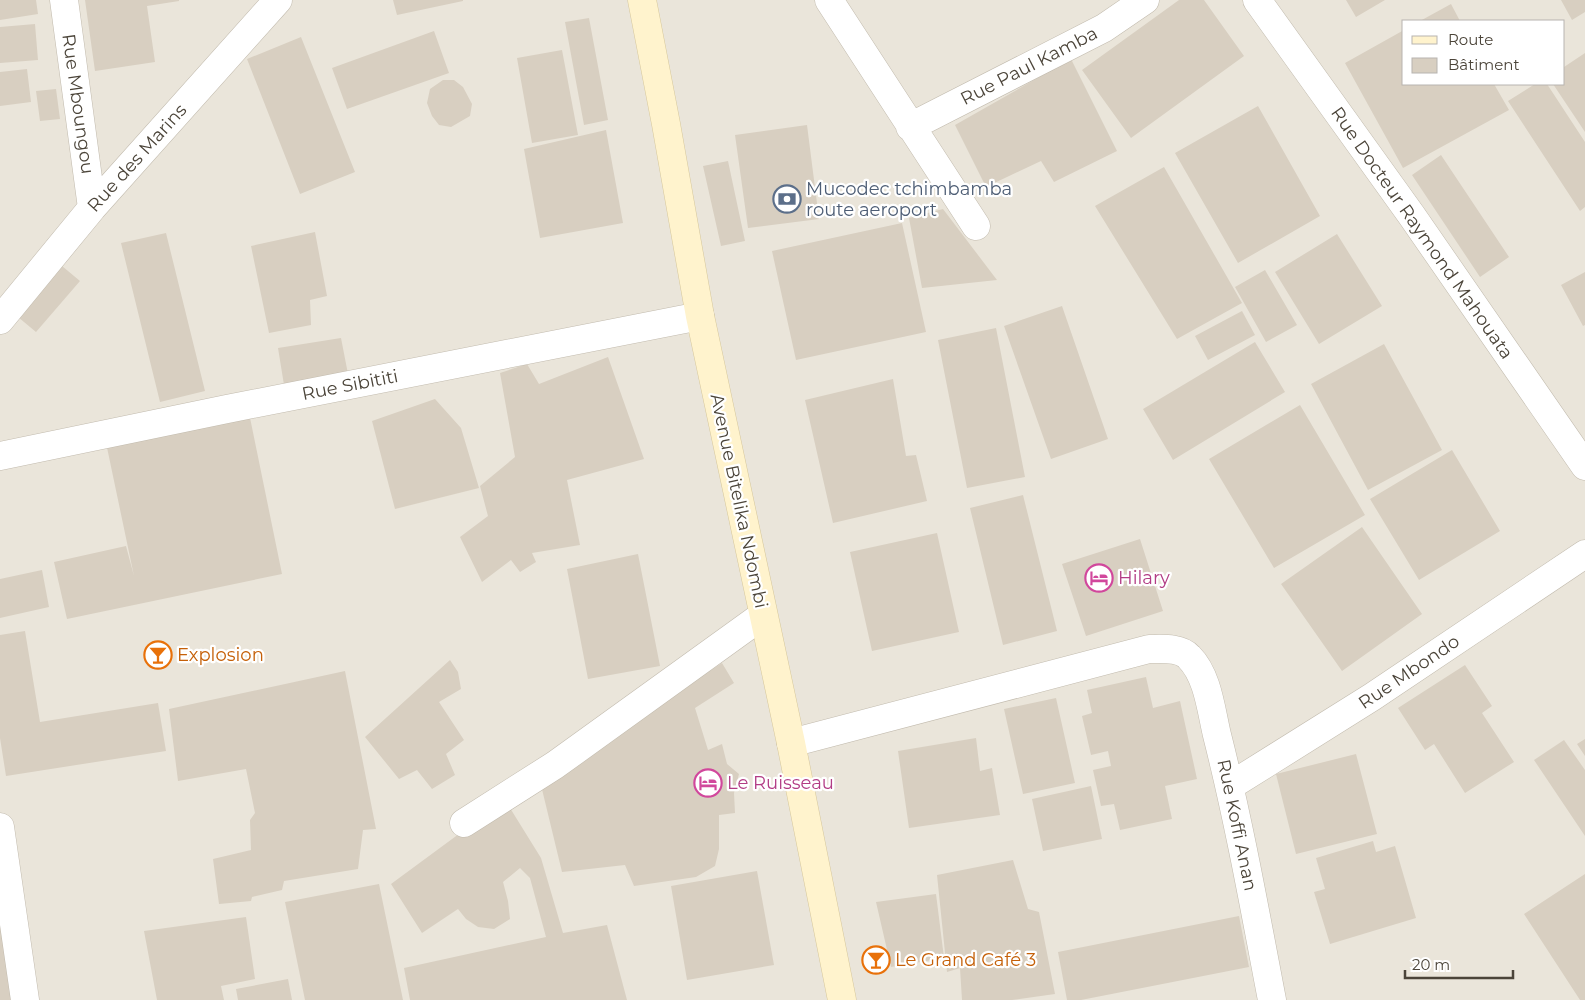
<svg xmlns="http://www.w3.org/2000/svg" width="1585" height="1000" font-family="Montserrat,sans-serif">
<rect width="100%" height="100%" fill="#f6f3ec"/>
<path fill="#eae5da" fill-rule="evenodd" d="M 0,0 L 1585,0 L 1585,1000 L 0,1000 ZM 1404,21 L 1564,21 L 1564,84 L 1404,84 Z"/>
<path fill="#d8cfc1" d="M 0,0 L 36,0 L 38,14 L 0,20 Z
M 85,0 L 179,0 L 179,1 L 147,6 L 155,62 L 95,71 Z
M 393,0 L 463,0 L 463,1 L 397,15 Z
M 1179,0 L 1204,0 L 1244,56 L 1131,138 L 1082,70 Z
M 1346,0 L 1385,0 L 1356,17 Z
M 1561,0 L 1585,0 L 1585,12 L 1572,20 Z
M 1451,4 L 1460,21 L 1420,21 Z
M 589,18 L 608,120 L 584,125 L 565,22 Z
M 35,24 L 38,60 L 0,63 L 0,27 Z
M 1404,30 L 1404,84 L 1494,84 L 1509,110 L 1403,168 L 1345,63 Z
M 434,31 L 449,73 L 347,109 L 332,68 Z
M 301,37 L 355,172 L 300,194 L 247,59 Z
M 562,50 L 578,135 L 532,143 L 517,58 Z
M 1585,53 L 1585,132 L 1553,84 L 1564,84 L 1564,67 Z
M 1071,59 L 1117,151 L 1054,182 L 1041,161 L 986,187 L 955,125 Z
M 27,69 L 31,102 L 0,106 L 0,72 Z
M 443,80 L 454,80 L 463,87 L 472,104 L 470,116 L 451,127 L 439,125 L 432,116 L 427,103 L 430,89 Z
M 1535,84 L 1547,84 L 1585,142 L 1585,207 L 1580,211 L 1508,101 Z
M 56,89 L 60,119 L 40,121 L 36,91 Z
M 1258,106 L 1320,216 L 1238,263 L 1175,153 Z
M 807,125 L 819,219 L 748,228 L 735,135 Z
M 606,130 L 623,223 L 540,238 L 524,149 Z
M 1441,155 L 1509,257 L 1480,277 L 1412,175 Z
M 728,161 L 745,241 L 721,246 L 703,166 Z
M 1164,167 L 1242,303 L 1177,339 L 1095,206 Z
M 943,209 L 997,280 L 922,288 L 909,218 Z
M 902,223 L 926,332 L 796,360 L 772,251 Z
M 315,232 L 327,296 L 310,300 L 311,325 L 269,333 L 251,246 Z
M 166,233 L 205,391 L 160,402 L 121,243 Z
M 1337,234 L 1382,306 L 1319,344 L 1275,272 Z
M 62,266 L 80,281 L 36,332 L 18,317 Z
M 1265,270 L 1297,325 L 1266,342 L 1235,287 Z
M 1585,272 L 1585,325 L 1583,326 L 1561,285 Z
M 1062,306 L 1108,439 L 1051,459 L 1004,326 Z
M 1242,311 L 1255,335 L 1208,360 L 1195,336 Z
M 996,328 L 1025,477 L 967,488 L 938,340 Z
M 341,338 L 348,374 L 284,385 L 278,348 Z
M 1255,342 L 1285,392 L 1173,460 L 1143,409 Z
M 1384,344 L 1442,450 L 1368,490 L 1311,384 Z
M 608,357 L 644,459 L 567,480 L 580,545 L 532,553 L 536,562 L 520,572 L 511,560 L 482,582 L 460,537 L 488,516 L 480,486 L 515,457 L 500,373 L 527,364 L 539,384 Z
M 893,379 L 906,456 L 916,455 L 927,501 L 833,523 L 805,400 Z
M 435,399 L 461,428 L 479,488 L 395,509 L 372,421 Z
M 1300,405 L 1365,515 L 1274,568 L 1209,459 Z
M 248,408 L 282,574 L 67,619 L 54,562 L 126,546 L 134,576 L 105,438 Z
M 1452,450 L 1500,531 L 1419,580 L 1370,499 Z
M 1023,495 L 1057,631 L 1003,645 L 970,508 Z
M 1362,527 L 1422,614 L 1342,671 L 1281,584 Z
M 937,533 L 959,632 L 872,651 L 850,552 Z
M 1140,539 L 1163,611 L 1086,636 L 1062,564 Z
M 638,554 L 660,666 L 588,679 L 567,569 Z
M 42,570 L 49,607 L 0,618 L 0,579 Z
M 25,631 L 40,722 L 158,703 L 166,751 L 6,776 L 0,738 L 0,635 Z
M 450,660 L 458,672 L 461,689 L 439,702 L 464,740 L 446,754 L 455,775 L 432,789 L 417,770 L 399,779 L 365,737 Z
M 722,663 L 734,683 L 695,708 L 708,750 L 722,744 L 727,764 L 739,774 L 734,793 L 735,813 L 719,815 L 719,849 L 715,866 L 696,877 L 634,886 L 625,865 L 562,872 L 540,781 Z
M 1465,665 L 1492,706 L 1482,713 L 1514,762 L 1465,793 L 1434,744 L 1425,750 L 1398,708 Z
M 345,671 L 376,829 L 363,830 L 358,869 L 284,881 L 282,890 L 252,897 L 251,901 L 219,904 L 213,859 L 251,850 L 250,820 L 255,813 L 246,769 L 178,781 L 169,709 Z
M 1146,677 L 1153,708 L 1180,701 L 1197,779 L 1165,786 L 1172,819 L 1120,830 L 1114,804 L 1101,806 L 1093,770 L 1111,766 L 1108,751 L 1091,755 L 1082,716 L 1092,713 L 1087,690 Z
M 1056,698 L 1075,783 L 1023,794 L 1004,709 Z
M 976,738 L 980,771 L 992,768 L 1000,815 L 909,828 L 898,751 Z
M 1585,739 L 1585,756 L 1577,744 Z
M 1564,740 L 1585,770 L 1585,836 L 1534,760 Z
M 1356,754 L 1377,834 L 1296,854 L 1276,774 Z
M 1091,786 L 1102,839 L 1043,851 L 1032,799 Z
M 505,800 L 541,858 L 563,933 L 607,925 L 627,1000 L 410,1000 L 404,968 L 546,937 L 530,878 L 520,868 L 503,882 L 508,901 L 510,919 L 494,929 L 478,927 L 466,919 L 458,909 L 422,933 L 391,884 Z
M 1373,841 L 1376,852 L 1395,846 L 1416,918 L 1330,944 L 1314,892 L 1325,889 L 1316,858 Z
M 1013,860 L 1028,909 L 1039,912 L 1055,994 L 1012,1000 L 962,1000 L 960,968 L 947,972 L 937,875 Z
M 757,871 L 774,965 L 687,980 L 671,886 Z
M 1585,874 L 1585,1000 L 1580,1000 L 1524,914 Z
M 379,884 L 403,1000 L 305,1000 L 285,902 Z
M 936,894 L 944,958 L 891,967 L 876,902 Z
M 1239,916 L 1249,967 L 1081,1000 L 1067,1000 L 1058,952 Z
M 246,917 L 255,979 L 221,986 L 224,1000 L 157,1000 L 144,931 Z
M 0,922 L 17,1000 L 0,1000 Z
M 288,979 L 292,1000 L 238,1000 L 236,989 Z"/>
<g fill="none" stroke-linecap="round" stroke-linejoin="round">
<g stroke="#c2bbae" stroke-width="29">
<path id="street" d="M 64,0 L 92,208
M 829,0 L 976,226
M 1257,0 L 1412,216 L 1585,466
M 910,127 L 1104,28 L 1145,0
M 0,320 L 92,208 L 278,0
M 0,456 L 227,409 L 700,316
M 791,743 L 1149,649 C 1161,649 1180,647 1189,657 C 1208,676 1211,710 1217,735 C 1239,822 1255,911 1272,1000
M 1230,786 L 1372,697 L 1585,554
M 464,823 L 555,765 L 763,615
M 0,827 L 25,1000"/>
</g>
<g stroke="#d6c79b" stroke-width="29">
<path id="secondary" d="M 642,0 L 666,124 L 700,316 L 791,743 L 842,1000"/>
</g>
<use href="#street" stroke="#fff" stroke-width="28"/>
<use href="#secondary" stroke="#fff3cd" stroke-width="28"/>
</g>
<defs>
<g id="bank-ring" transform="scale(1.4375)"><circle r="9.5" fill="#fff" stroke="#5c6f8a" stroke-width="1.5"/><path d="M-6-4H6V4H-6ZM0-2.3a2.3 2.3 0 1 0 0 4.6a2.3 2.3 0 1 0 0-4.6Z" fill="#5c6f8a"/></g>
<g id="hotel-ring" transform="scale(1.4375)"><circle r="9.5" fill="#fff" stroke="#d1479c" stroke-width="1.5"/><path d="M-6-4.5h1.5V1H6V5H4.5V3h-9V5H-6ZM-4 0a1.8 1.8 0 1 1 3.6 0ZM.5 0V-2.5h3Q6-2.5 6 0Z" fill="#d1479c"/></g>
<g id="bar-ring" transform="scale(1.4375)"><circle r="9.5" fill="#fff" stroke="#e8710a" stroke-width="1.5"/><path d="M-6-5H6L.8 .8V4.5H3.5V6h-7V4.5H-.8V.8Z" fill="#e8710a"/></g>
</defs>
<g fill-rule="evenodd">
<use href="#bank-ring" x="787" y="199"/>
<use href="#hotel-ring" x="1099" y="578"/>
<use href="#bar-ring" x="158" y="655"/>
<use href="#hotel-ring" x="708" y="783"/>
<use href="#bar-ring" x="876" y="960"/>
</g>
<g text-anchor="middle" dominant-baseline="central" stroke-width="4.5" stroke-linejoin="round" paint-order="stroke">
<g font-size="18" fill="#4b4439" stroke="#fff">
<text transform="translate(1029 66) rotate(-27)">Rue Paul Kamba</text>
<text transform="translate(78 104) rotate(82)">Rue Mboungou</text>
<text transform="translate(137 158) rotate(-48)">Rue des Marins</text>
<text transform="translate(1422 233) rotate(55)">Rue Docteur Raymond Mahouata</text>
<text transform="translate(350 385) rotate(-11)">Rue Sibititi</text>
<text transform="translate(739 501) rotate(78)">Avenue Bitelika Ndombi</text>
<text transform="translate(1409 672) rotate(-34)">Rue Mbondo</text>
<text transform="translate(1237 825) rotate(78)">Rue Koffi Anan</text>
</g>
<g font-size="18" fill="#4e5e75" stroke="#fff" text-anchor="start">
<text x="806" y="189">Mucodec tchimbamba<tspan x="806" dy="21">route aeroport</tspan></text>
</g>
<g font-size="18" fill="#b23c85" stroke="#fff" text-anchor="start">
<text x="1118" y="578">Hilary</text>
<text x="727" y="783">Le Ruisseau</text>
</g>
<g font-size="18" fill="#c56008" stroke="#fff" text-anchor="start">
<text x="177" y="655">Explosion</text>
<text x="895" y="960">Le Grand Café 3</text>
</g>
</g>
<rect x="1402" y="20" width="162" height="65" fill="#ffffff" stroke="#b7b4b0"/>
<rect x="1412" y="36" width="25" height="8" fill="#fff3cd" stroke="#b7b4b0"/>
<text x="1448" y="45" font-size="15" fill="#4b4439">Route</text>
<rect x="1412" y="58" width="25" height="15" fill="#d8cfc1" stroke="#b7b4b0"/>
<text x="1448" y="70" font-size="15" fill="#4b4439">Bâtiment</text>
<path d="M1405 970v8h108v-8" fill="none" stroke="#4b4439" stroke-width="2.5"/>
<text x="1412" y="970" font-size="15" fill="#4b4439" stroke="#ffffff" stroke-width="4" paint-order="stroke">20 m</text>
</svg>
